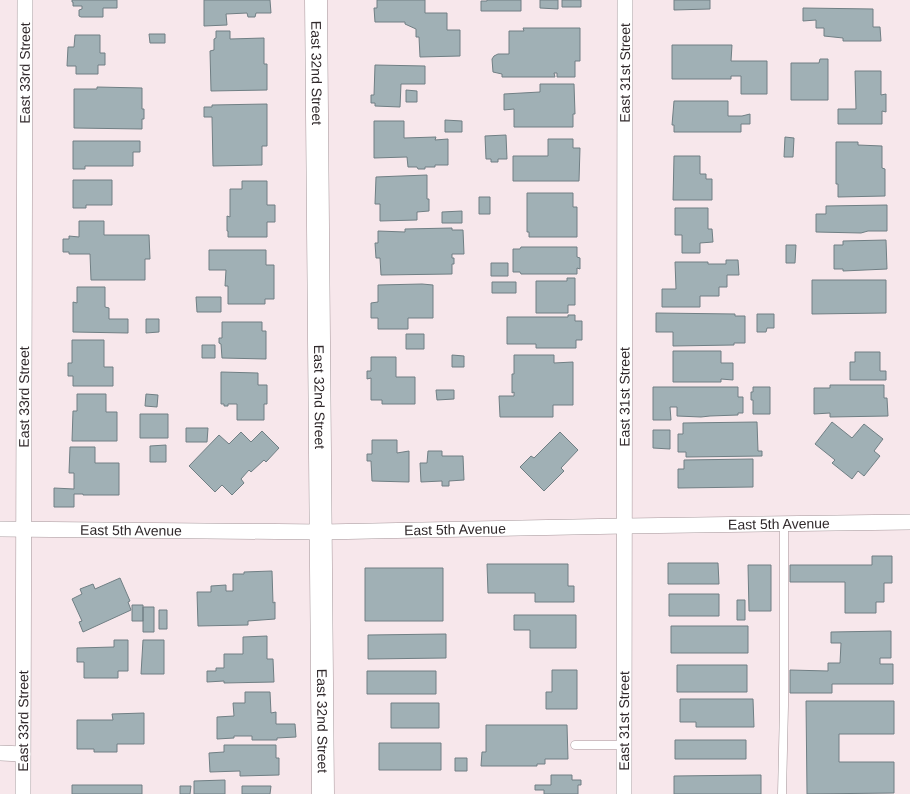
<svg xmlns="http://www.w3.org/2000/svg" width="910" height="794" font-family="Arial,sans-serif">
<rect width="100%" height="100%" fill="#f7e7eb"/>
<path fill="#a0b0b5" stroke="#707f84" d="M 72,0 L 117,0 L 117,8 L 103,8 L 103,17 L 81,17 L 79,16 L 79,10 L 82,9 L 82,6 L 73,6 L 73,2 L 72,2 Z
M 204,0 L 270,0 L 271,13 L 256,13 L 255,17 L 248,17 L 247,13 L 226,14 L 227,25 L 204,26 Z
M 377,0 L 425,0 L 425,13 L 447,13 L 447,30 L 460,30 L 460,56 L 420,57 L 419,37 L 416,37 L 416,29 L 405,24 L 405,22 L 375,22 L 374,8 L 377,8 Z
M 487,0 L 521,0 L 521,11 L 481,11 L 481,1 L 487,1 Z
M 540,0 L 558,0 L 558,9 L 540,8 Z
M 562,0 L 581,0 L 581,7 L 562,7 Z
M 674,0 L 710,0 L 710,9 L 674,10 Z
M 803,8 L 873,9 L 873,27 L 880,27 L 881,41 L 843,41 L 843,38 L 824,36 L 824,28 L 816,28 L 816,20 L 803,21 Z
M 523,28 L 580,28 L 580,61 L 575,61 L 575,77 L 557,77 L 557,73 L 554,73 L 555,77 L 502,77 L 502,74 L 493,72 L 492,59 L 494,56 L 498,54 L 509,54 L 509,31 L 524,31 Z
M 216,31 L 230,31 L 230,39 L 264,38 L 264,64 L 267,64 L 267,90 L 211,91 L 210,51 L 214,50 L 214,39 L 216,38 Z
M 149,34 L 165,34 L 165,43 L 150,43 Z
M 75,35 L 100,35 L 100,53 L 105,53 L 105,65 L 98,65 L 98,74 L 76,74 L 76,66 L 67,66 L 68,47 L 74,47 Z
M 672,45 L 732,45 L 731,61 L 767,61 L 767,94 L 741,94 L 741,76 L 731,76 L 731,79 L 672,79 Z
M 820,59 L 828,59 L 828,100 L 791,100 L 791,63 L 819,63 Z
M 375,65 L 425,66 L 425,84 L 401,84 L 400,107 L 375,106 L 375,103 L 371,103 L 371,95 L 374,95 Z
M 855,71 L 881,71 L 881,95 L 886,94 L 886,112 L 882,111 L 882,124 L 838,124 L 838,109 L 856,109 Z
M 540,84 L 574,84 L 575,114 L 573,114 L 573,127 L 514,127 L 514,109 L 504,110 L 504,94 L 540,92 Z
M 97,87 L 142,88 L 142,109 L 144,109 L 144,119 L 142,119 L 142,129 L 74,128 L 74,89 L 97,89 Z
M 406,90 L 417,91 L 417,102 L 406,102 Z
M 674,101 L 728,101 L 728,116 L 742,116 L 750,114 L 750,124 L 741,124 L 741,132 L 674,132 L 674,125 L 672,125 Z
M 267,104 L 267,146 L 262,146 L 262,165 L 213,166 L 212,117 L 204,117 L 204,107 L 212,107 L 212,105 Z
M 445,120 L 462,121 L 462,132 L 445,132 Z
M 374,121 L 404,121 L 404,138 L 436,137 L 435,140 L 448,139 L 448,165 L 435,165 L 435,167 L 425,167 L 425,169 L 418,169 L 417,167 L 408,167 L 407,157 L 374,158 Z
M 506,135 L 507,159 L 498,159 L 498,162 L 491,162 L 491,159 L 486,159 L 485,136 Z
M 785,137 L 794,138 L 793,157 L 784,157 Z
M 548,139 L 573,139 L 573,148 L 580,148 L 579,181 L 513,181 L 513,156 L 548,156 Z
M 73,141 L 140,141 L 140,152 L 133,152 L 133,166 L 85,166 L 85,169 L 73,169 Z
M 836,142 L 858,142 L 858,145 L 882,146 L 882,168 L 885,169 L 885,196 L 838,197 L 838,184 L 836,184 Z
M 674,156 L 700,156 L 700,174 L 706,174 L 706,179 L 712,179 L 712,200 L 673,200 Z
M 427,175 L 427,199 L 429,199 L 429,211 L 417,212 L 417,220 L 380,221 L 380,204 L 375,204 L 376,177 Z
M 73,180 L 112,180 L 112,205 L 86,205 L 86,208 L 73,208 Z
M 242,181 L 267,181 L 267,205 L 275,205 L 275,222 L 267,222 L 267,237 L 228,237 L 228,231 L 227,231 L 227,216 L 230,217 L 230,189 L 242,189 Z
M 527,193 L 573,193 L 573,207 L 577,207 L 577,237 L 529,237 L 529,232 L 527,232 Z
M 479,197 L 490,197 L 490,214 L 479,214 Z
M 887,205 L 887,231 L 868,231 L 861,233 L 816,232 L 816,214 L 826,214 L 826,206 Z
M 675,208 L 708,208 L 708,229 L 712,229 L 713,242 L 700,243 L 700,253 L 682,253 L 682,235 L 675,235 Z
M 462,211 L 462,223 L 442,223 L 442,212 Z
M 79,221 L 104,221 L 104,235 L 149,235 L 150,259 L 145,259 L 145,280 L 91,280 L 90,254 L 69,254 L 69,252 L 63,252 L 63,239 L 69,239 L 69,236 L 79,237 Z
M 452,228 L 452,230 L 463,230 L 464,254 L 452,254 L 452,258 L 454,258 L 454,264 L 452,264 L 452,274 L 381,275 L 380,258 L 376,258 L 375,243 L 378,243 L 378,231 L 405,232 L 405,229 Z
M 886,240 L 887,269 L 843,271 L 843,269 L 834,269 L 834,245 L 843,245 L 843,241 Z
M 786,245 L 796,245 L 795,263 L 786,263 Z
M 521,247 L 577,247 L 577,257 L 580,258 L 580,269 L 577,268 L 577,274 L 521,274 L 520,272 L 513,272 L 513,249 L 520,249 Z
M 209,250 L 266,250 L 266,265 L 274,265 L 274,299 L 265,299 L 265,304 L 228,304 L 228,286 L 225,286 L 226,270 L 209,270 Z
M 726,260 L 738,260 L 739,275 L 727,275 L 727,287 L 719,287 L 719,296 L 700,296 L 700,307 L 662,307 L 662,289 L 676,289 L 675,262 L 708,262 L 708,264 L 726,264 Z
M 491,263 L 508,263 L 508,276 L 491,276 Z
M 567,278 L 575,278 L 575,305 L 568,305 L 568,313 L 536,313 L 536,281 L 567,281 Z
M 812,280 L 886,280 L 886,313 L 812,314 Z
M 492,282 L 516,282 L 516,293 L 492,293 Z
M 422,284 L 433,285 L 433,318 L 408,318 L 408,329 L 378,329 L 378,318 L 371,318 L 371,303 L 378,302 L 378,285 Z
M 77,287 L 105,287 L 105,307 L 109,308 L 109,319 L 128,319 L 128,333 L 73,332 L 73,302 L 77,303 Z
M 196,297 L 221,297 L 221,312 L 197,312 Z
M 656,313 L 735,314 L 735,316 L 745,316 L 745,343 L 734,343 L 734,345 L 673,346 L 673,332 L 656,332 Z
M 757,314 L 774,314 L 774,328 L 767,328 L 766,332 L 757,332 Z
M 568,315 L 575,315 L 575,321 L 582,321 L 582,340 L 576,340 L 576,348 L 536,348 L 536,344 L 507,344 L 507,317 L 568,317 Z
M 146,319 L 159,319 L 159,332 L 146,333 Z
M 222,322 L 262,322 L 262,331 L 266,331 L 266,359 L 222,358 L 221,344 L 219,343 L 219,338 L 222,338 Z
M 406,334 L 424,334 L 424,349 L 406,349 Z
M 72,340 L 104,340 L 104,367 L 113,367 L 113,386 L 73,386 L 73,376 L 68,376 L 68,363 L 72,363 Z
M 202,345 L 215,345 L 215,358 L 202,358 Z
M 673,351 L 721,351 L 721,363 L 733,363 L 733,380 L 721,379 L 721,382 L 673,382 Z
M 855,352 L 880,352 L 880,371 L 886,371 L 886,380 L 850,380 L 850,362 L 855,362 Z
M 452,355 L 464,356 L 464,367 L 452,367 Z
M 514,355 L 554,355 L 554,363 L 573,362 L 573,405 L 553,405 L 553,417 L 500,417 L 499,396 L 514,396 L 514,392 L 512,393 L 512,374 L 514,374 Z
M 371,357 L 396,357 L 396,377 L 415,377 L 415,404 L 382,404 L 382,400 L 371,400 L 371,378 L 367,379 L 367,371 L 371,371 Z
M 221,372 L 258,373 L 258,385 L 267,385 L 267,404 L 264,404 L 264,420 L 237,420 L 237,404 L 228,404 L 228,406 L 224,406 L 224,404 L 221,404 Z
M 830,385 L 884,385 L 884,398 L 887,398 L 888,416 L 830,417 L 830,413 L 814,414 L 814,388 L 830,388 Z
M 653,387 L 738,387 L 738,397 L 743,397 L 743,413 L 738,413 L 738,415 L 710,416 L 701,417 L 677,416 L 677,407 L 670,407 L 671,420 L 653,420 Z
M 753,387 L 770,387 L 770,414 L 753,414 L 753,400 L 751,400 L 751,392 L 753,392 Z
M 436,390 L 454,390 L 454,399 L 437,400 Z
M 77,394 L 106,394 L 106,412 L 117,412 L 117,441 L 72,441 L 73,411 L 77,411 Z
M 146,394 L 158,395 L 157,407 L 145,406 Z
M 140,414 L 168,414 L 168,438 L 140,438 Z
M 757,422 L 758,451 L 762,451 L 762,456 L 686,457 L 686,452 L 678,452 L 678,434 L 683,434 L 683,423 Z
M 832,422 L 852,438 L 864,424 L 883,439 L 874,451 L 880,456 L 864,476 L 858,471 L 852,479 L 832,463 L 835,460 L 815,444 Z
M 186,428 L 208,428 L 207,442 L 186,442 Z
M 653,430 L 670,430 L 670,449 L 653,448 Z
M 262,431 L 279,448 L 266,462 L 264,460 L 251,472 L 249,470 L 241,479 L 244,483 L 232,495 L 222,485 L 215,492 L 189,466 L 219,435 L 229,444 L 241,432 L 251,442 Z
M 560,432 L 578,450 L 561,468 L 564,471 L 544,491 L 520,467 L 531,456 L 534,458 Z
M 372,440 L 397,440 L 397,453 L 409,451 L 409,482 L 372,481 L 371,461 L 367,461 L 367,454 L 372,454 Z
M 166,445 L 166,462 L 150,462 L 150,446 Z
M 70,447 L 95,447 L 95,463 L 119,463 L 119,495 L 83,495 L 83,494 L 74,494 L 74,507 L 54,507 L 54,488 L 74,489 L 74,473 L 69,473 Z
M 428,451 L 442,451 L 442,456 L 463,456 L 464,480 L 449,481 L 449,486 L 442,486 L 442,481 L 421,482 L 420,463 L 427,463 Z
M 753,459 L 753,487 L 678,488 L 678,469 L 684,469 L 684,460 Z
M 872,556 L 892,556 L 892,583 L 884,583 L 884,602 L 876,602 L 876,613 L 845,613 L 845,582 L 790,582 L 790,565 L 872,565 Z
M 668,563 L 718,563 L 719,584 L 668,584 Z
M 487,564 L 568,564 L 568,586 L 574,586 L 574,602 L 535,602 L 535,593 L 488,593 Z
M 748,565 L 771,565 L 771,611 L 749,611 Z
M 365,568 L 443,568 L 443,621 L 365,621 Z
M 272,571 L 273,603 L 275,602 L 275,619 L 248,621 L 248,625 L 198,626 L 197,592 L 211,592 L 211,586 L 226,585 L 226,591 L 233,591 L 233,574 L 244,574 L 244,572 Z
M 120,578 L 130,601 L 128,602 L 131,610 L 83,632 L 79,622 L 82,621 L 72,599 L 82,594 L 80,589 L 93,584 L 95,589 Z
M 669,594 L 719,594 L 719,616 L 669,616 Z
M 737,600 L 745,600 L 745,620 L 737,620 Z
M 132,605 L 143,605 L 143,621 L 132,621 Z
M 143,607 L 154,607 L 154,632 L 143,632 Z
M 159,610 L 167,610 L 167,629 L 159,629 Z
M 514,615 L 576,615 L 576,648 L 530,648 L 530,630 L 514,630 Z
M 671,626 L 748,626 L 748,653 L 671,653 Z
M 891,631 L 891,658 L 880,658 L 880,664 L 893,664 L 893,684 L 832,684 L 832,693 L 790,693 L 790,670 L 828,671 L 828,663 L 840,663 L 841,643 L 831,643 L 831,632 Z
M 446,634 L 446,658 L 368,659 L 368,635 Z
M 267,636 L 267,659 L 273,659 L 274,682 L 224,683 L 224,681 L 207,682 L 207,671 L 216,671 L 216,668 L 224,668 L 224,654 L 243,654 L 243,637 Z
M 114,640 L 128,640 L 128,671 L 118,671 L 118,678 L 84,678 L 84,662 L 77,662 L 77,648 L 114,647 Z
M 143,640 L 164,640 L 164,674 L 141,674 Z
M 677,665 L 747,665 L 747,692 L 677,692 Z
M 552,670 L 577,670 L 577,709 L 546,709 L 546,692 L 552,692 Z
M 367,671 L 436,671 L 436,694 L 367,694 Z
M 245,692 L 270,692 L 271,713 L 276,712 L 276,724 L 295,724 L 296,737 L 277,738 L 277,740 L 252,740 L 252,736 L 234,736 L 234,738 L 217,739 L 217,717 L 234,716 L 233,703 L 245,703 Z
M 680,699 L 753,699 L 754,727 L 696,727 L 696,722 L 680,722 Z
M 806,701 L 894,701 L 894,734 L 839,734 L 839,762 L 894,762 L 894,793 L 807,794 Z
M 391,703 L 439,703 L 439,728 L 391,728 Z
M 144,713 L 144,744 L 117,744 L 117,752 L 94,752 L 94,749 L 77,749 L 77,720 L 113,720 L 112,714 Z
M 486,725 L 567,725 L 568,759 L 545,759 L 545,764 L 537,764 L 537,766 L 481,766 L 482,752 L 486,752 Z
M 675,740 L 746,740 L 746,759 L 675,759 Z
M 379,743 L 441,743 L 441,770 L 379,770 Z
M 224,745 L 276,745 L 276,758 L 279,758 L 279,775 L 240,776 L 240,771 L 210,772 L 209,753 L 224,752 Z
M 455,758 L 467,758 L 467,771 L 455,771 Z
M 551,775 L 572,775 L 572,780 L 581,780 L 581,785 L 578,785 L 578,794 L 544,794 L 544,790 L 535,790 L 535,785 L 551,785 Z
M 761,775 L 761,794 L 674,794 L 674,776 Z
M 225,780 L 225,794 L 194,794 L 194,781 Z
M 72,785 L 142,785 L 142,794 L 72,794 Z
M 180,786 L 191,786 L 190,794 L 180,794 Z
M 242,786 L 271,786 L 270,794 L 242,794 Z"/>
<g fill="none" stroke-linecap="round" stroke-linejoin="round">
<g stroke="#a5969a" stroke-width="9">
<path id="lane" d="M 575,745 L 624,745
M 782,794 L 784,706 L 784,524"/>
</g>
<g stroke="#a5969a" stroke-width="16">
<g id="street">
<path id="s1" d="M 0,529 L 322,532 L 625,526 L 910,522"/>
<path d="M 0,753 L 23,754"/>
<path id="s2" d="M 23,794 L 25,0"/>
<path id="s3" d="M 624,794 L 625,0"/>
</g>
</g>
<g stroke="#a5969a" stroke-width="23">
<g id="secondary">
<path id="s4" d="M 316,0 L 323,794"/>
</g>
</g>
<use href="#lane" stroke="#fff" stroke-width="8"/>
<use href="#street" stroke="#fff" stroke-width="15"/>
<use href="#secondary" stroke="#fff" stroke-width="22"/>
</g>
<g text-anchor="middle" dominant-baseline="central" stroke-width="3" stroke-linejoin="round" paint-order="stroke">
<g font-size="14" fill="#30292b" stroke="#fef7f9">
<text stroke="none"><textPath href="#s2" startOffset="721">East 33rd Street</textPath></text>
<text stroke="none"><textPath href="#s4" startOffset="73">East 32nd Street</textPath></text>
<text stroke="none"><textPath href="#s3" startOffset="721">East 31st Street</textPath></text>
<text stroke="none"><textPath href="#s2" startOffset="397">East 33rd Street</textPath></text>
<text stroke="none"><textPath href="#s4" startOffset="397">East 32nd Street</textPath></text>
<text stroke="none"><textPath href="#s3" startOffset="397">East 31st Street</textPath></text>
<text stroke="none"><textPath href="#s1" startOffset="779">East 5th Avenue</textPath></text>
<text stroke="none"><textPath href="#s1" startOffset="455">East 5th Avenue</textPath></text>
<text stroke="none"><textPath href="#s1" startOffset="131">East 5th Avenue</textPath></text>
<text stroke="none"><textPath href="#s2" startOffset="73">East 33rd Street</textPath></text>
<text stroke="none"><textPath href="#s4" startOffset="721">East 32nd Street</textPath></text>
<text stroke="none"><textPath href="#s3" startOffset="73">East 31st Street</textPath></text>
</g>
</g>
</svg>
